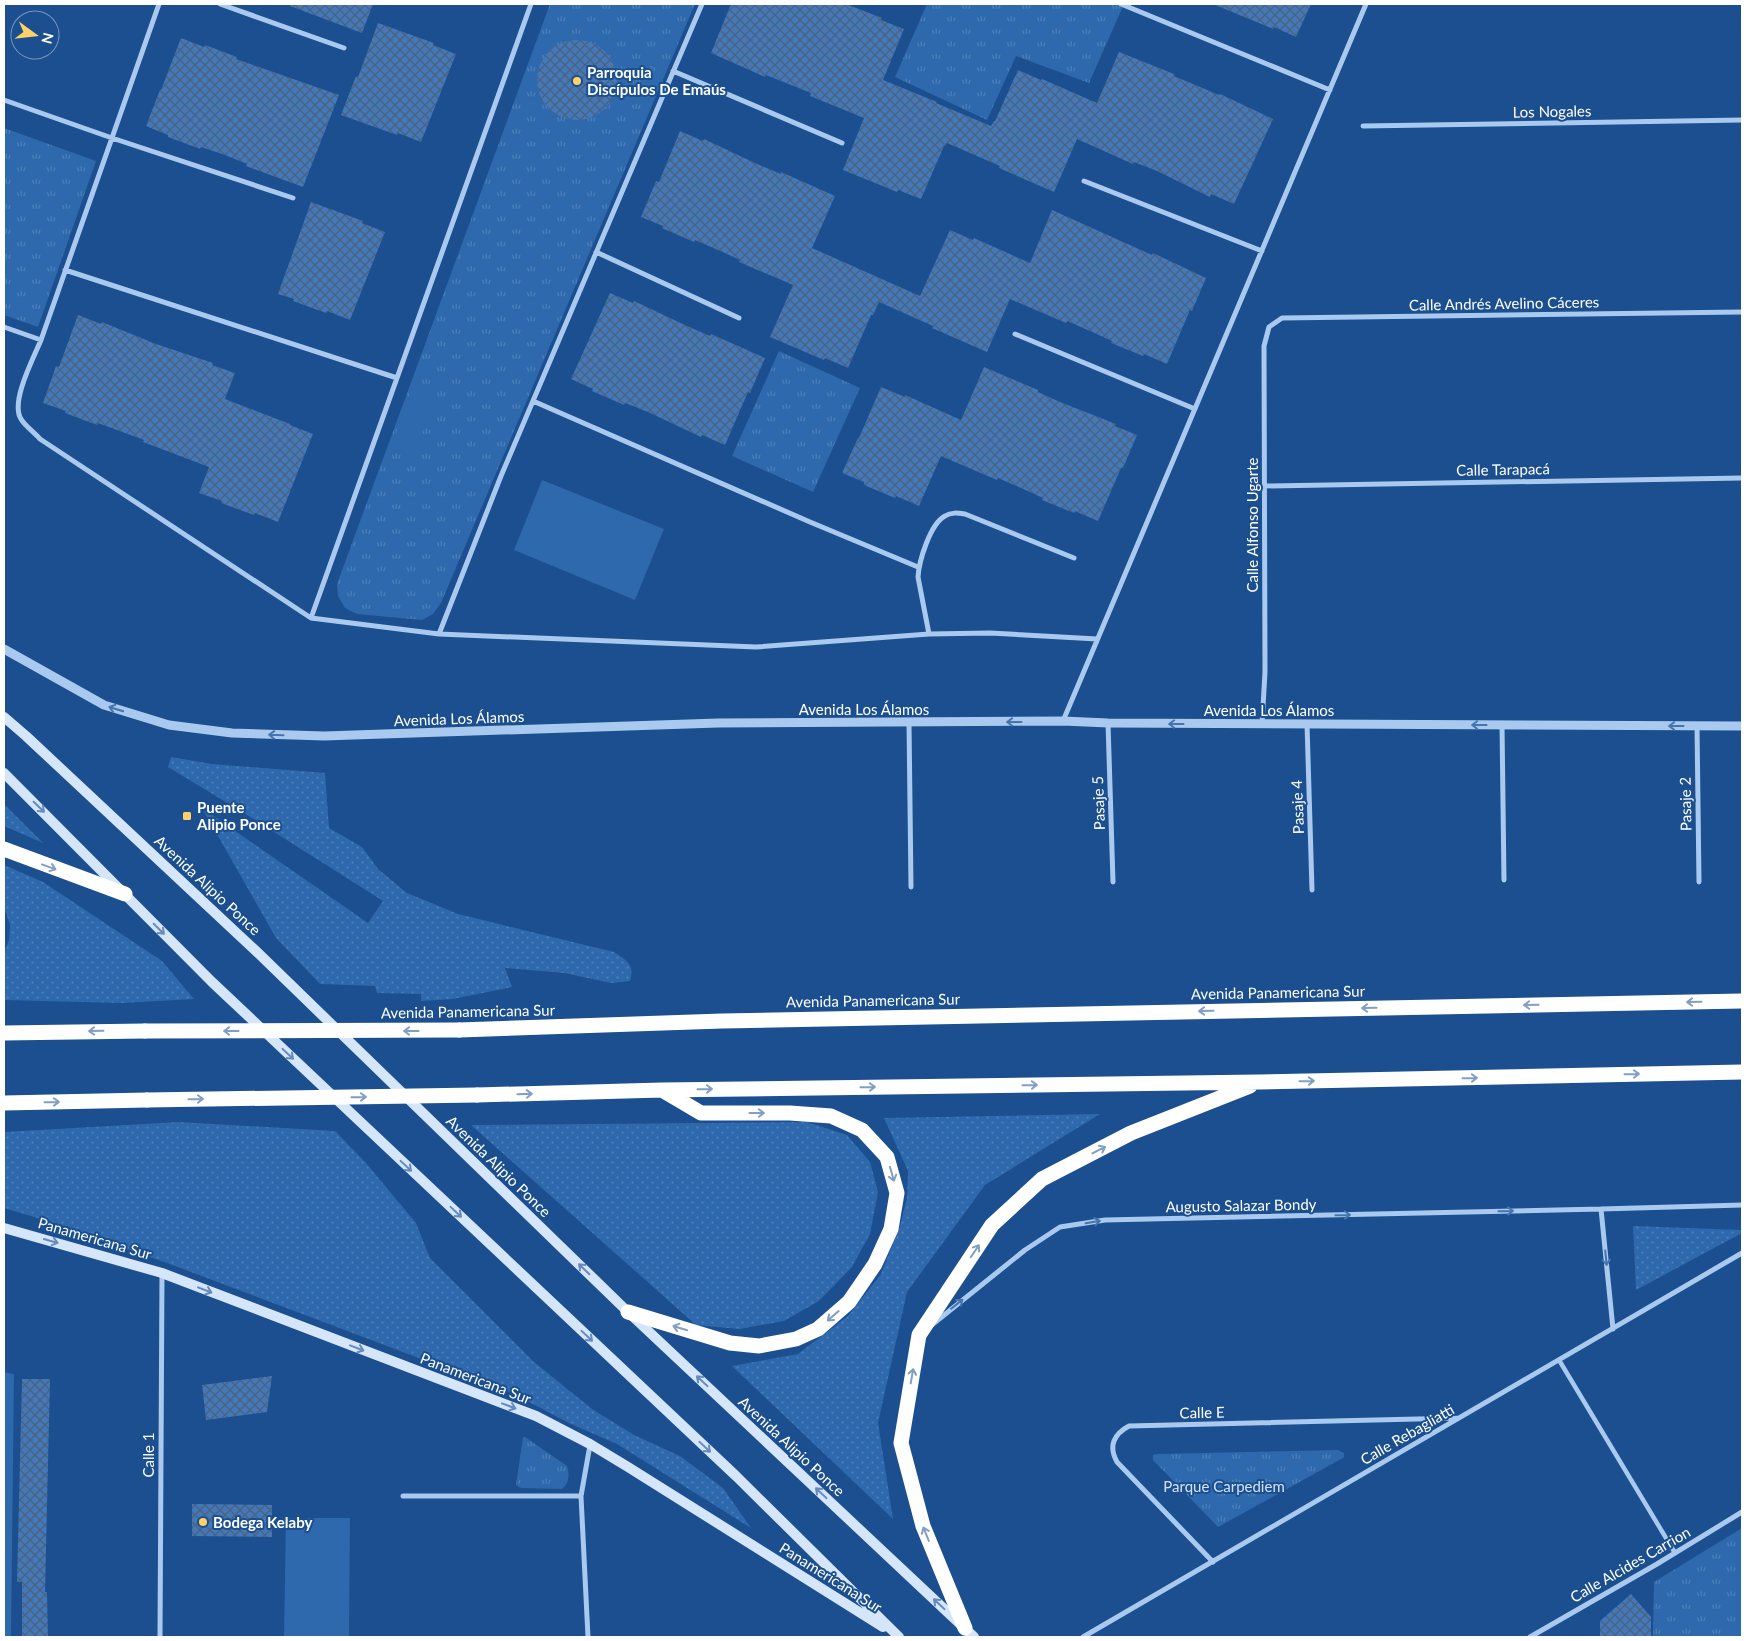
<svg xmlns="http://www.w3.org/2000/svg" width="1746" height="1641" font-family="Lato,sans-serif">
<defs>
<pattern id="grass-dots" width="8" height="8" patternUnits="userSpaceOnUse" patternTransform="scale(1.25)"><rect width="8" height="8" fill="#2e69ad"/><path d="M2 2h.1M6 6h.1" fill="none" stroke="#4d80b9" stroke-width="1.8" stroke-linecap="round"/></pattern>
<pattern id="park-tufts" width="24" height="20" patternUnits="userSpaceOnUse" patternTransform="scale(1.25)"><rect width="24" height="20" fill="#2e69ad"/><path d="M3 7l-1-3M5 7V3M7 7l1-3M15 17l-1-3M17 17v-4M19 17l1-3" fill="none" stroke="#4d80b9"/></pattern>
<pattern id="building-cross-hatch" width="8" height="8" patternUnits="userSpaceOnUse" patternTransform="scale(1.25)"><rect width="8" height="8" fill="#4478b7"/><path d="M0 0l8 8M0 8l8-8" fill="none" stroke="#486282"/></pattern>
</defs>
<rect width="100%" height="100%" fill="#1b4f8f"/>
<path fill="url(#grass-dots)" d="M 171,757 L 212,764 L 325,773 L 329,828 L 362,847 L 378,869 L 407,893 L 458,914 L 614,952 C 627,961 635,964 630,981 L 611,983 L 564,973 L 505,968 L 512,987 L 453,999 L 421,1001 L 421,994 L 377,993 L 375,986 L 320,984 L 276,938 L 202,808 L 368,923 L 383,901 L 244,813 L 168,767 Z
M 4,804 L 43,843 L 4,826 Z
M 4,865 L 43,882 L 162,961 L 194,999 L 122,1003 L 4,1000 L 4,953 L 9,940 L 10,925 L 4,907 Z
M 1100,1114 L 985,1185 L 907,1292 L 878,1423 L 893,1519 L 732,1366 L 798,1354 L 848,1316 L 881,1274 L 900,1226 L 907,1198 L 908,1171 L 884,1118 Z
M 179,1122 L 335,1131 L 366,1163 L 416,1223 L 430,1258 L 534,1362 L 592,1409 L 634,1435 L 680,1456 L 723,1488 L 751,1528 L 617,1444 L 569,1423 L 514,1394 L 178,1267 L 61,1225 L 4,1208 L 4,1132 Z
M 807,1122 L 847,1135 L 870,1162 L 878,1192 L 870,1234 L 852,1267 L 819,1301 L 784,1321 L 739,1329 L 696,1325 L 471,1125 Z
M 1633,1226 L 1742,1230 L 1742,1233 L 1636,1290 Z"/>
<path fill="url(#park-tufts)" d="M 550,4 L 695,4 L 441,603 L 433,614 L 422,620 L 357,614 L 345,608 L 338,596 L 337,584 Z
M 927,4 L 1124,4 L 1089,83 L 1016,56 L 987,120 L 895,77 Z
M 4,128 L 96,161 L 38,327 L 4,315 Z
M 779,351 L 860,388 L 813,492 L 732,456 Z
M 523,1437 L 525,1437 L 567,1466 C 570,1475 569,1483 562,1489 L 521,1488 L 516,1485 Z
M 1338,1450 L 1344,1453 L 1344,1457 L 1341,1459 L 1218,1527 L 1153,1460 L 1153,1455 L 1157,1454 Z
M 1742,1528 L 1742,1637 L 1653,1637 L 1654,1582 Z"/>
<path fill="#2e69ad" d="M 411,391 L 433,399 L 417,450 L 393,441 Z
M 542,480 L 664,529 L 635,600 L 514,550 Z
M 4,1372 L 14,1374 L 11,1637 L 4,1637 Z
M 286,1518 L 350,1518 L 349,1637 L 284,1637 Z"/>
<path fill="url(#building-cross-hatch)" d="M 290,4 L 373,4 L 362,33 L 290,6 Z
M 731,4 L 846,4 L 882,18 L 881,20 L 904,29 L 883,80 L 937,102 L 936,103 L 991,126 L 994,121 L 995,121 L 1018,70 L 1041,80 L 1042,79 L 1097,103 L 1119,52 L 1174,74 L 1174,76 L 1219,95 L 1220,94 L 1273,119 L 1234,204 L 1211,194 L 1210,197 L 1157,171 L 1134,162 L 1133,164 L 1077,139 L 1054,192 L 999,168 L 1000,166 L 947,143 L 945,146 L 944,146 L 921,199 L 898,190 L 897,192 L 843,170 L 864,118 L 810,96 L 811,93 L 766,75 L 765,77 L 711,53 Z
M 1213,4 L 1311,4 L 1296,37 L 1274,27 L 1273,29 Z
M 378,23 L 434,43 L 433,45 L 456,54 L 421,142 L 398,133 L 397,135 L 341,115 L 356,76 L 358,77 Z
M 181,38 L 204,47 L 205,45 L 237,57 L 236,59 L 339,95 L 303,187 L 246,166 L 247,164 L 225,155 L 201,147 L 200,149 L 168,137 L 168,135 L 146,126 L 160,90 L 161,90 Z
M537 80a40 40 0 1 1 80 0a40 40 0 1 1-80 0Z
M 680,131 L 703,141 L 704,139 L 757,164 L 781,174 L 781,172 L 835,196 L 812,248 L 920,296 L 950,230 L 973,240 L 974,238 L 1030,263 L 1052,210 L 1152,255 L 1153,253 L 1206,278 L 1192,311 L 1190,310 L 1167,364 L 1144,354 L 1143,356 L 1111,343 L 1112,341 L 1090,331 L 1067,321 L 1066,323 L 1010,299 L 987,352 L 932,328 L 933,326 L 879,302 L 873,315 L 871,315 L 848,368 L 825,358 L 824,360 L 770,337 L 793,285 L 739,262 L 740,260 L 718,250 L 695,240 L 694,242 L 662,228 L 663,226 L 641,217 L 656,181 L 659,182 Z
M 311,202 L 363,221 L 362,223 L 385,232 L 350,320 L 327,311 L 326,313 L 293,301 L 294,299 L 278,294 Z
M 610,293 L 633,303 L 634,301 L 687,326 L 710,336 L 711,334 L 765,358 L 750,393 L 748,392 L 725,445 L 702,435 L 701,437 L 648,412 L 625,403 L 624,405 L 592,391 L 593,389 L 571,379 Z
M 78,315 L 101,324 L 102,322 L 156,344 L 213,363 L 212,365 L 235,373 L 225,399 L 290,424 L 290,425 L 313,434 L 278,522 L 255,513 L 254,515 L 221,503 L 222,501 L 199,493 L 209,467 L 143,442 L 144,440 L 98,423 L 97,425 L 65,413 L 66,411 L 43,403 L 56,366 L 59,367 Z
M 984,367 L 1038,390 L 1038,392 L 1060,402 L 1116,424 L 1115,426 L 1137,435 L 1123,468 L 1121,468 L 1098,521 L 1075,511 L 1074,513 L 1042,500 L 1043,498 L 1021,488 L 998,478 L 997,480 L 941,456 L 919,506 L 896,496 L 895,498 L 864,485 L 864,482 L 842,473 L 858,438 L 859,438 L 881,387 L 905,397 L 905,395 L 961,420 Z
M 272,1376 L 267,1412 L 206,1420 L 202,1385 Z
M 22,1379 L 50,1379 L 45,1592 L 47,1592 L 48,1637 L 22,1637 L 22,1582 L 17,1582 Z
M 192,1504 L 272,1505 L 272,1537 L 192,1536 Z
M 1631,1594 L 1651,1617 L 1651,1637 L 1600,1637 L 1600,1621 Z"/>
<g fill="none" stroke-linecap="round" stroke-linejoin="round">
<path stroke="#a9c9ee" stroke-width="4.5" d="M 1559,1360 L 1675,1553"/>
<path stroke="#a9c9ee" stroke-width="5" d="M 159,4 L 41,340 C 34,357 10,402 21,419 C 25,426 34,432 40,439 L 311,618 L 439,634 L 756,647 L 929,634 L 990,633 L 1097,639
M 220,4 L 344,48
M 1121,4 L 1330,90
M 673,71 L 842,143
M 4,100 L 112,138 L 293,198
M 1363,126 L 1742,120
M 1084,181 L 1262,251
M 596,252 L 739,318
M 65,270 L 397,378
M 4,327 L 41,340
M 1015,334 L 1195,409
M 533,401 L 810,522 L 918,567
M 1264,486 L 1742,478
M 311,618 L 531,4
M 439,634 L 501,476 L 702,4
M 929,634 L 918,577 C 919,561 930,524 945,516 C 951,512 958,513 965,514 L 1074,558
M 1063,721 L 1366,4
M 909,722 L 911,887
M 1108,723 L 1113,882
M 1262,724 L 1265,672 L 1264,346 L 1269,327 L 1282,318 L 1742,312
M 1307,724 L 1312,890
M 1502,725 L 1504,880
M 1697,726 L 1699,882
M 1601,1209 L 1613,1329
M 933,1324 L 1025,1250 L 1060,1227 L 1105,1220 L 1601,1209 L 1742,1205
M 403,1496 L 581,1496
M 1213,1562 L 1117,1462 C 1108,1446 1114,1434 1129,1426 L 1459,1418
M 160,1637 L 162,1273
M 588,1637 L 581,1496 L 590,1445
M 1083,1637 L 1742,1253
M 1530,1637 L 1657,1564 L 1742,1512"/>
<path stroke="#a9c9ee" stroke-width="9" d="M 4,649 L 104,705 L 169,725 L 232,733 L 324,736 L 718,723 L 1063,721 L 1108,723 L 1742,726"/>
<path stroke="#d6e6fa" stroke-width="10" d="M 4,717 L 26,736 L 256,951 L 628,1312 L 974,1637
M 4,773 L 212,982 L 736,1476 L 899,1637
M 4,1228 L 162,1273 L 536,1416 L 590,1444 L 628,1467 L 883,1627"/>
<path stroke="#fff" stroke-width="15" d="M 4,849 L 125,894
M 459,1030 L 722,1021 L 1742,1001
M 4,1033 L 145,1031
M 477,1095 L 662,1090 L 1259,1082 L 1742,1072
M 4,1103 L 147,1100
M 628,1312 L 730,1343 L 759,1346 L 796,1339 L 818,1329 L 849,1302 L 875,1264 L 891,1229 L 897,1193 L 887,1157 L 862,1130 L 831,1116 L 790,1113 L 701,1113 L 662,1090
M 965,1628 L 923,1526 L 901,1443 L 919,1335 L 992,1225 L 1042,1179 L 1131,1133 L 1250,1086"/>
<path stroke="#fff" stroke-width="15" d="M 145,1031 L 459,1030
M 147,1100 L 477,1095"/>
</g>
<defs><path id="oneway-shaft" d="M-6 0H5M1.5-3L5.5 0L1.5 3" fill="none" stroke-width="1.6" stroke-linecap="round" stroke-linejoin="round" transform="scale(1.25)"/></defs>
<g stroke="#4674ac">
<use href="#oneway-shaft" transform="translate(116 709) rotate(-163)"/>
<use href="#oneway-shaft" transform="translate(1014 722) rotate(180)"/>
<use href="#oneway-shaft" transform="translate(1176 724) rotate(-180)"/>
<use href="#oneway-shaft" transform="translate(1479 725) rotate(-180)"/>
<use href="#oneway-shaft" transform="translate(1676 726) rotate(-180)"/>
<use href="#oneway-shaft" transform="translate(276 735) rotate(-178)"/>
<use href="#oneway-shaft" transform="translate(1506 1211) rotate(-1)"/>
<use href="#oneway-shaft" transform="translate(1343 1215) rotate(-1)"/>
<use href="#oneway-shaft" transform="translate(1093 1222) rotate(-9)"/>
<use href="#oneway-shaft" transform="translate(1606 1258) rotate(84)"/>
<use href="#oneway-shaft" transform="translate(957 1304) rotate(-39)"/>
</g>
<g stroke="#668bba">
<use href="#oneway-shaft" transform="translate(39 807) rotate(44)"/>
<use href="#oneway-shaft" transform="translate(159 929) rotate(45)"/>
<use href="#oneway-shaft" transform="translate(288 1054) rotate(43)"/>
<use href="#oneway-shaft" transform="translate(406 1166) rotate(43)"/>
<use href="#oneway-shaft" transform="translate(456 1212) rotate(43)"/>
<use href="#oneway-shaft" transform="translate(51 1241) rotate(16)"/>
<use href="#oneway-shaft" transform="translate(584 1269) rotate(-136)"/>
<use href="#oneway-shaft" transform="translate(205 1290) rotate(21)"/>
<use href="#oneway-shaft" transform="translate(587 1336) rotate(43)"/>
<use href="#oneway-shaft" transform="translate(357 1348) rotate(21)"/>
<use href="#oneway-shaft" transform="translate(702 1381) rotate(-137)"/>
<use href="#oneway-shaft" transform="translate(509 1406) rotate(21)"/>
<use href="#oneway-shaft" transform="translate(705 1447) rotate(43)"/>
<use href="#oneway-shaft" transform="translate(821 1493) rotate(-137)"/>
<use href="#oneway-shaft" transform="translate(939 1604) rotate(-137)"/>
</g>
<g stroke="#829ec1">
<use href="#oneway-shaft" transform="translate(49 867) rotate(20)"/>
<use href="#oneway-shaft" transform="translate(1694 1002) rotate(179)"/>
<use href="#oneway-shaft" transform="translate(1531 1005) rotate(179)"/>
<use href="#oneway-shaft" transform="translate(1369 1008) rotate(179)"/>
<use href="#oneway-shaft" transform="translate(1206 1011) rotate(179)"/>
<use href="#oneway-shaft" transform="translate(96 1031) rotate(179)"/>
<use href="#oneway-shaft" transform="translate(231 1031) rotate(180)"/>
<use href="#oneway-shaft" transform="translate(411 1031) rotate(180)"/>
<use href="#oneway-shaft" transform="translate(1632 1074) rotate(-1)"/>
<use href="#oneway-shaft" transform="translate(1470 1078) rotate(-1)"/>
<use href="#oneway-shaft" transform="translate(1307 1081) rotate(-1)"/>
<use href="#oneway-shaft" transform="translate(1030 1085) rotate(-1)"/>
<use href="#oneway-shaft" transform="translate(868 1087) rotate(-1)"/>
<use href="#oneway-shaft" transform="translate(705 1089) rotate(-1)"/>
<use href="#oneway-shaft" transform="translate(525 1094) rotate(-2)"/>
<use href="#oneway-shaft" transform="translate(359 1097) rotate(-1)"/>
<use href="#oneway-shaft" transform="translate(196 1099) rotate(-1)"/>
<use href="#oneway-shaft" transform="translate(52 1102) rotate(-1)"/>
<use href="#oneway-shaft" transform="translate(757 1113)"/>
<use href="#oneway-shaft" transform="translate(1099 1150) rotate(-27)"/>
<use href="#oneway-shaft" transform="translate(892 1174) rotate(74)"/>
<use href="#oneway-shaft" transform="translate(975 1251) rotate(-56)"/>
<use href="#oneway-shaft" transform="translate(833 1316) rotate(139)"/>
<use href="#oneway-shaft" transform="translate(680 1328) rotate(-163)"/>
<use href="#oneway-shaft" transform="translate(912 1376) rotate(-80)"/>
<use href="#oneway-shaft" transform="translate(926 1534) rotate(-112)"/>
</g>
<g fill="#ffd166" stroke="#1b4f8f" stroke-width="2">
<circle cx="577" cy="81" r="5"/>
<rect x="182" y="811" width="10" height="10" rx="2.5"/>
<circle cx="203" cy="1522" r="5"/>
</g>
<g text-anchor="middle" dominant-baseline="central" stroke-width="4" stroke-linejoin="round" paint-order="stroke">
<g font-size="15" font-weight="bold" fill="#fff" stroke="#1b4f8f" text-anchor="start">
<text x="587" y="72">Parroquia<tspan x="587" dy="17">Discípulos De Emaús</tspan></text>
<text x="197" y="807">Puente<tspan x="197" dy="17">Alipio Ponce</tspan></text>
<text x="213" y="1522">Bodega Kelaby</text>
</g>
<g font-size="15" fill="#fff" stroke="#1b4f8f">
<text transform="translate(1552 111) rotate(-1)">Los Nogales</text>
<text transform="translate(1504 303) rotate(-1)">Calle Andrés Avelino Cáceres</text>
<text transform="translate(1503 469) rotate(-1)">Calle Tarapacá</text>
<text transform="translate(1252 525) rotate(-90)">Calle Alfonso Ugarte</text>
<text x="864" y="709">Avenida Los Álamos</text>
<text x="1269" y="710">Avenida Los Álamos</text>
<text transform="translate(459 718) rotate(-2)">Avenida Los Álamos</text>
<text transform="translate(1098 803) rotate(-92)">Pasaje 5</text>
<text transform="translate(1685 804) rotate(-91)">Pasaje 2</text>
<text transform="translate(1297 807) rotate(-92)">Pasaje 4</text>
<text transform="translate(208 885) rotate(43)">Avenida Alipio Ponce</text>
<text transform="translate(1278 992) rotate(-1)">Avenida Panamericana Sur</text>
<text transform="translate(873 1000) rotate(-1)">Avenida Panamericana Sur</text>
<text transform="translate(468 1011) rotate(-1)">Avenida Panamericana Sur</text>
<text transform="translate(499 1166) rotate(44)">Avenida Alipio Ponce</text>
<text transform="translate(1241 1205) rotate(-1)">Augusto Salazar Bondy</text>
<text transform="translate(95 1238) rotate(16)">Panamericana Sur</text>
<text transform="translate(476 1378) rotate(21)">Panamericana Sur</text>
<text transform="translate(1202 1412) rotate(-1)">Calle E</text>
<text transform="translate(1407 1434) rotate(-30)">Calle Rebagliatti</text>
<text transform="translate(792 1446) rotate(43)">Avenida Alipio Ponce</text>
<text transform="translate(148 1455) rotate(-90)">Calle 1</text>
<text transform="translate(1630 1564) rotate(-30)">Calle Alcides Carrion</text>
<text transform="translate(831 1577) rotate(32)">Panamericana Sur</text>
</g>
<g font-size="15" fill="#cfe3fa" stroke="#1b4f8f">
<text x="1224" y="1486">Parque Carpediem</text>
</g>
</g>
<rect width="1746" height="1641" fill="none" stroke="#ffffff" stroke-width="10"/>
<g transform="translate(35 35) rotate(105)"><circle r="24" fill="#1b4f8f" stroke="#7695bc"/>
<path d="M0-4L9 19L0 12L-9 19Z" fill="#ffd166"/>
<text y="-8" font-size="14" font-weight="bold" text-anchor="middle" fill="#ffffff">N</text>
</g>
</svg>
